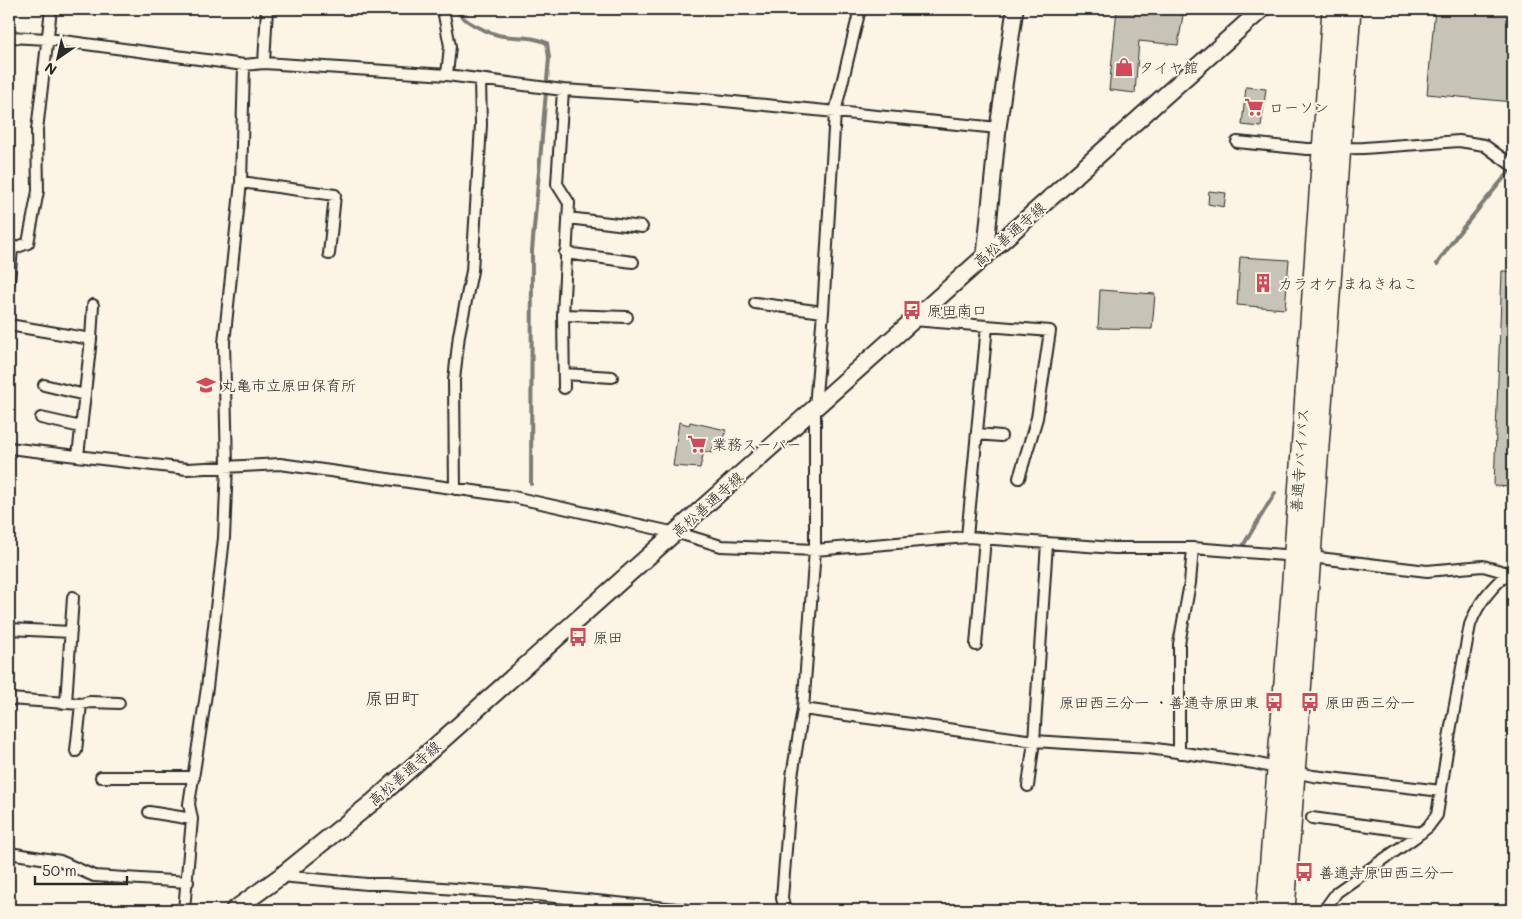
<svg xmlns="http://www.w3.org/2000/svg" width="1522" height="919" font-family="Mali,'Klee One',sans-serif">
<rect width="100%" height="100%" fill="#fcf5e5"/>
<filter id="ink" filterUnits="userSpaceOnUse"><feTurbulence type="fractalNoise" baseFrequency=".02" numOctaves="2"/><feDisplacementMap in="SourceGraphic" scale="10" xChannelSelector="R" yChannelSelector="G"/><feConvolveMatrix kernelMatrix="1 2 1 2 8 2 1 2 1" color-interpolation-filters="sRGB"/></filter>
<g filter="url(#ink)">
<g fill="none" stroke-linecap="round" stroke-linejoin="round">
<path stroke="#7d7b74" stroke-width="4" d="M 455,9 C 463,21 483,31 498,35 C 515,39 530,35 547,43 L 549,58 L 532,251 L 531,484
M 1437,264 L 1457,235 L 1512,168
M 1244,544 L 1275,493"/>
</g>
<path fill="#c8c3b7" stroke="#2b2b2b" d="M 1117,9 L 1184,9 L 1178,45 L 1139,41 L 1135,93 L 1109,90 Z
M 1435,9 L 1513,9 L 1513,102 L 1427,94 Z
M 1246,87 L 1266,89 L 1261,127 L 1242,125 Z
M 1209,191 L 1226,193 L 1224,207 L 1208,204 Z
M 1240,257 L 1289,260 L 1285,309 L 1237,305 Z
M 1502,271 L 1513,271 L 1513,487 L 1494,486 Z
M 1100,290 L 1155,294 L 1152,329 L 1098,328 Z
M 679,422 L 689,425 L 690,422 L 726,430 L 724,441 L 719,440 L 717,448 L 713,447 L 712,453 L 704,451 L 700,468 L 673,466 Z"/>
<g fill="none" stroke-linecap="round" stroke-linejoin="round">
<g stroke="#2b2b2b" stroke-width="14">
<path id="street" d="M 445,9 L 444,15 L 450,46 L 447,75
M 9,37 L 48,39 L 244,65 L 264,63 L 447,75 L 563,90 L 704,99 L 998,128
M 264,63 L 267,9
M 563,90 L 557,184 L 569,203 L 563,315 L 564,388
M 1237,142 L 1307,149 L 1364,148 L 1459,141 L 1484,145 L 1513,166
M 241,182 L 335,195 L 329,254
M 568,218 L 642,227
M 565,253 L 633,262
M 9,282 L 12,249 L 28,243 L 38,191 L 37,130 L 51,9
M 755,303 L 823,312
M 563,315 L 627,317
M 913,320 L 1050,331 L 1037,418 L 1019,478
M 9,325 L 91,339 L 78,456
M 91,339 L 93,305
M 564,374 L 612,377
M 44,385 L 85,395
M 41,418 L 81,427
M 977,434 L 1001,436
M 9,448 L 187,469 L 280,464 L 509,496 L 685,535 L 721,546 L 815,550 L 967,537 L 1114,548 L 1193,548 L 1311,557 L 1427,571 L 1483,566 L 1508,573
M 455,489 L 454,380 L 459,335 L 472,271 L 481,125 L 480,80
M 967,537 L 987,326
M 9,629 L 71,632
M 976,645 L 985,538
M 9,699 L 81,704 L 90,702 L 119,703
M 66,703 L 73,597
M 803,709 L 1034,741 L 1149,748 L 1254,763 L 1313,776 L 1441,791
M 76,751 L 81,704
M 1179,753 L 1179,644 L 1190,583 L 1193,548
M 101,777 L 194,777
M 1028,786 L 1034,741 L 1047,543
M 149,812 L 192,819
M 1312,818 L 1421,833
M 9,853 L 60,861 L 94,876 L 188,882
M 281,876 L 367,884 L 386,884 L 526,894 L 687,910
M 184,910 L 192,819 L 189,804 L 207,688 L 224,538 L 227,465 L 224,343 L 241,182 L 244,65
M 785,910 L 782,898 L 792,776 L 803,709 L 815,550 L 815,407 L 823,312 L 835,112 L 860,9
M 1324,910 L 1337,892 L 1414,838 L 1428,827 L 1437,815 L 1451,726 L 1470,625 C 1478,602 1493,586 1511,570"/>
</g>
<g stroke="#2b2b2b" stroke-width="19">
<path id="secondary" d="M 985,255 L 998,128 L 1015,9"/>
</g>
<g stroke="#2b2b2b" stroke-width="20">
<path id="primary" d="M 234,910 L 281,876 L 374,801 L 1262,9"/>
</g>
<g stroke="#2b2b2b" stroke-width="22">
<path id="highway" d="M 1266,910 L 1291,594 L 1332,9
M 1285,910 L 1351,9"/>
</g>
<use href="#street" stroke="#fcf5e5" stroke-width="10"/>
<use href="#secondary" stroke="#fcf5e5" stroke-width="15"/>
<use href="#primary" stroke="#fcf5e5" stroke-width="16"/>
<use href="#highway" stroke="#fcf5e5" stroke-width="19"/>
</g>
</g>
<defs>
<g id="shop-bare" transform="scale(1.5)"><path d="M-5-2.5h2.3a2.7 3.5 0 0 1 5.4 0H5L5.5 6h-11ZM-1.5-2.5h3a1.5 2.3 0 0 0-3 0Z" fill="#d1495b" stroke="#fcf5e5" stroke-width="2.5" paint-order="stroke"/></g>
<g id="supermarket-bare" transform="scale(1.5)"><path d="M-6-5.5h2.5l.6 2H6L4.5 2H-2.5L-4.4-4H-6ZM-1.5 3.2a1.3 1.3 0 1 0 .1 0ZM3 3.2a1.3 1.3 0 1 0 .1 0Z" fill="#d1495b" stroke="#fcf5e5" stroke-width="2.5" paint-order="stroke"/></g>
<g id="building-bare" transform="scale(1.5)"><path d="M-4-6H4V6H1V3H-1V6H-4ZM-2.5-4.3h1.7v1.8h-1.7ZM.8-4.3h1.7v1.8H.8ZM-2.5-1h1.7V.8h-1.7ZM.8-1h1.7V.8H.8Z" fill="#d1495b" stroke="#fcf5e5" stroke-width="2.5" paint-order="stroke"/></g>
<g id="bus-bare" transform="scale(1.5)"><path d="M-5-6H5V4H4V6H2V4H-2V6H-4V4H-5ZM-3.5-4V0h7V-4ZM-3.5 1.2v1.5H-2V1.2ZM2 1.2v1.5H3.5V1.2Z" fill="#d1495b" stroke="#fcf5e5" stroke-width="2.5" paint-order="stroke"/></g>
<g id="school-bare" transform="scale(1.5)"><path d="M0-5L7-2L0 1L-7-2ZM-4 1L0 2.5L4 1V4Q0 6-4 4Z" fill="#d1495b" stroke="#fcf5e5" stroke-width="2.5" paint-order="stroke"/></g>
</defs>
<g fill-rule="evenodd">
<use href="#shop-bare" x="1124" y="67"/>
<use href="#supermarket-bare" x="1254" y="107"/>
<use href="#building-bare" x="1263" y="283"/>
<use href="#bus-bare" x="912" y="310"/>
<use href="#school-bare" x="206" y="385"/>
<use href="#supermarket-bare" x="697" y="444"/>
<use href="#bus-bare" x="578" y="637"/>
<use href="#bus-bare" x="1274" y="702"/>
<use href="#bus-bare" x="1310" y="702"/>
<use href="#bus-bare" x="1304" y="872"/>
</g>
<g text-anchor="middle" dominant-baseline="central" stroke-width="4" stroke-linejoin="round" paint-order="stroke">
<g font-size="15" fill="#2b2b2b" stroke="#fcf5e5" text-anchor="start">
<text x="1139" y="67">タイヤ館</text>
<text x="1269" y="107">ローソン</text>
<text x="1278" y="283">カラオケ まねきねこ</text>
<text x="927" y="310">原田南口</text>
<text x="221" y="385">丸亀市立原田保育所</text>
<text x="712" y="444">業務スーパー</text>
<text x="593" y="637">原田</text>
<text x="1259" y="702" text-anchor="end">原田西三分一 ・善通寺原田東</text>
<text x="1325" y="702">原田西三分一</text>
<text x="1319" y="872">善通寺原田西三分一</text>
</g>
<g font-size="15" fill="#2b2b2b" stroke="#fcf5e5">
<text transform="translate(1009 234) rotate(-41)">高松善通寺線</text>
<text transform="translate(1299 460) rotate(-86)">善通寺バイパス</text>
<text transform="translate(707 504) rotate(-42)">高松善通寺線</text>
<text transform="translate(404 773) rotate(-41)">高松善通寺線</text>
</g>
<g font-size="18" fill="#2b2b2b" stroke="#fcf5e5">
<text x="392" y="698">原田町</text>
</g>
</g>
<rect width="1522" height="919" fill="none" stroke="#fcf5e5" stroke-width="30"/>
<rect x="15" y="15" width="1492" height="889" fill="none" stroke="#2b2b2b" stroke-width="2" filter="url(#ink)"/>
<g transform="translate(58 58) rotate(214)" stroke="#fcf5e5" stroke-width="4" paint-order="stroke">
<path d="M0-4L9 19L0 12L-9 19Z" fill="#2b2b2b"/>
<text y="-8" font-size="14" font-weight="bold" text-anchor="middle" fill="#2b2b2b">N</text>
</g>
<path d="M35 876v8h92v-8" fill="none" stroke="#2b2b2b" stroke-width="2.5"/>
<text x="42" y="876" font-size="15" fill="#2b2b2b" stroke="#fcf5e5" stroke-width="4" paint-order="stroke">50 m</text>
</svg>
